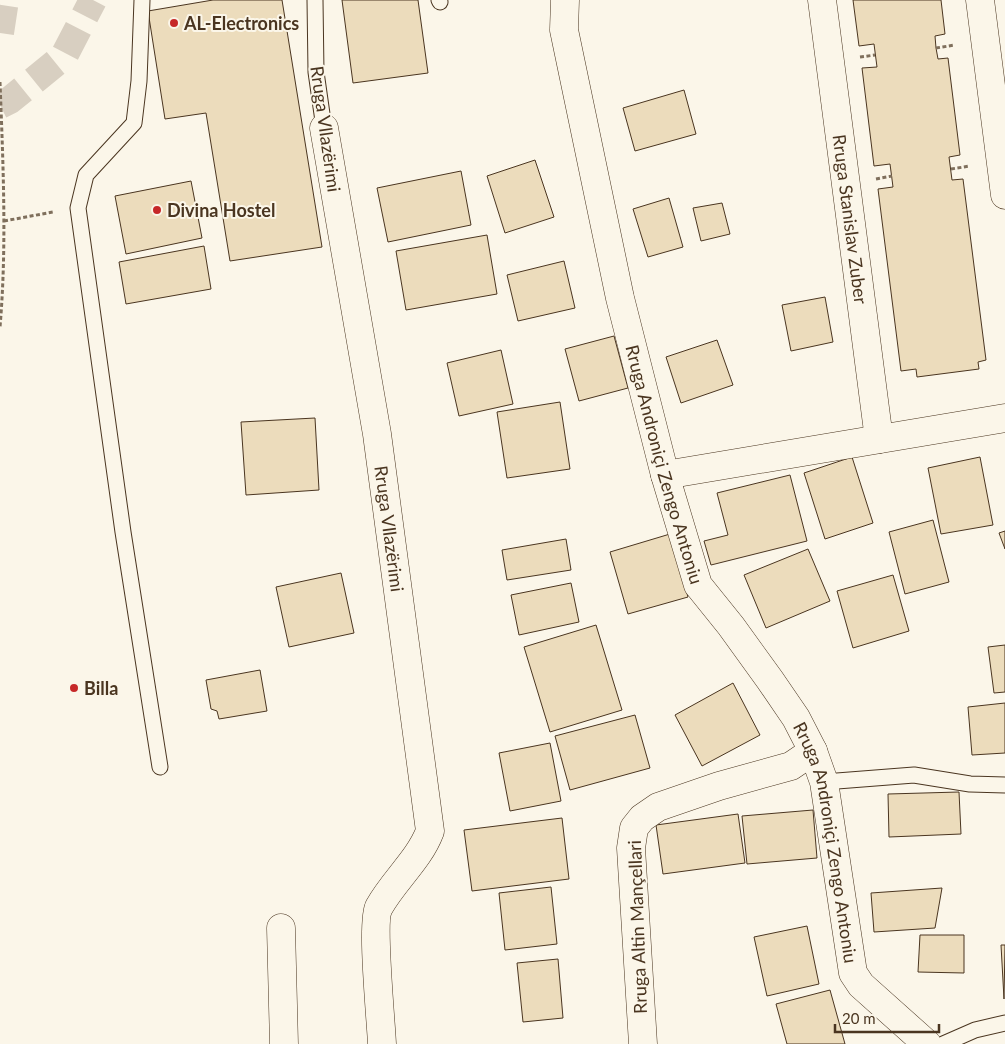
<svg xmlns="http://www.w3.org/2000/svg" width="1005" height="1044" font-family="Lato,sans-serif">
<rect width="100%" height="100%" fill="#fbf6e9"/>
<path fill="#ecdcbc" stroke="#4a3520" d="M 213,0 L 282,0 L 322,247 L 230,261 L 206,113 L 165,119 L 148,11 Z
M 342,0 L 418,0 L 428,73 L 353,83 Z
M 853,0 L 941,0 L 945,34 L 935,36 L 936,48 L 938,59 L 948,58 L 960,155 L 949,157 L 952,180 L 963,179 L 986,360 L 978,362 L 979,369 L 917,377 L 916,369 L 901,371 L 878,189 L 893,187 L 890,164 L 874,166 L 862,68 L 877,67 L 874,44 L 859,46 Z
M 684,90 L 696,134 L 635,151 L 623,108 Z
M 535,160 L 554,217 L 505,233 L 487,176 Z
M 461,171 L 471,225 L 388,242 L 377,188 Z
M 191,181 L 202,238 L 126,254 L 115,196 Z
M 669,198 L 683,247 L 648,257 L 633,209 Z
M 722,203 L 730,234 L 701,241 L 693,208 Z
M 487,235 L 497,294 L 406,310 L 396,251 Z
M 204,246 L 211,289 L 126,304 L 119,262 Z
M 564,261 L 575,308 L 518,321 L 507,275 Z
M 825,297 L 833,342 L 791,351 L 782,305 Z
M 614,336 L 628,388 L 579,401 L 565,349 Z
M 717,340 L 733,385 L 681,403 L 666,357 Z
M 501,350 L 513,404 L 459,416 L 447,363 Z
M 560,402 L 570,469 L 507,478 L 497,412 Z
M 315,418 L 319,490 L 246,495 L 241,422 Z
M 852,457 L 873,523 L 825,539 L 804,473 Z
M 980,457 L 993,525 L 941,534 L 928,468 Z
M 790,475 L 807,541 L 711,565 L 704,541 L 728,535 L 717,493 Z
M 933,520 L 949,582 L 905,594 L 889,532 Z
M 1005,531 L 1005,549 L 999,533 Z
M 670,534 L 688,597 L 628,614 L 610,552 Z
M 566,539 L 571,570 L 507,580 L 502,550 Z
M 808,549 L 830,601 L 766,628 L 744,575 Z
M 341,573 L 354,633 L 289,647 L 276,587 Z
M 893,575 L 909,631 L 853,648 L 837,591 Z
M 571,583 L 579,622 L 519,635 L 511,595 Z
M 596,625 L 622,710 L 550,732 L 524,647 Z
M 1005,645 L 1005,692 L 994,693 L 988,647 Z
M 260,670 L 267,711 L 219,719 L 217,711 L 211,709 L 206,680 Z
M 733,683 L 760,735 L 702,766 L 675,715 Z
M 1005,703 L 1005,753 L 972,755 L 968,707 Z
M 635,715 L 650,768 L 570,790 L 555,736 Z
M 550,743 L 561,801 L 510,811 L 499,753 Z
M 959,792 L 961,834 L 889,837 L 888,794 Z
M 813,810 L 817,858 L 747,864 L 742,816 Z
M 738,814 L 745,863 L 663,874 L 656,825 Z
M 562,818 L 569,879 L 472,891 L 464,830 Z
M 551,887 L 557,944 L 505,950 L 499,893 Z
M 942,888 L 935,928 L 874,932 L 871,893 Z
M 807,926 L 819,984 L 767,996 L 754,937 Z
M 920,935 L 964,935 L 964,973 L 918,972 Z
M 1001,945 L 1005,945 L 1004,999 Z
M 558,959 L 563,1018 L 523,1022 L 517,963 Z
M 830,990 L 845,1044 L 787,1044 L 776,1004 Z"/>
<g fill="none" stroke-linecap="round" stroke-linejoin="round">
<path stroke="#d8cfc1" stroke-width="28" stroke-dasharray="28 14" stroke-linecap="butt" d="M 0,33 L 5,0
M 0,105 L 10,100 L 64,56 L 93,0"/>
<g stroke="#4a3520" stroke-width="17">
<path id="service" d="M 142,0 L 139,81 L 134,123 L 86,175 L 78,208 L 123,532 L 160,767
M 315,0 L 316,72 L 324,128
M 439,0 L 440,2
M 824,782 L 914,775 L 970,784 L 1005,785
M 943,1044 L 975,1030 L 1005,1023"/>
</g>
<g stroke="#4a3520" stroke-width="29">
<g id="minor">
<path id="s1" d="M 565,0 L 564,30 L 620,298 L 665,475 L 698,585 L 731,626 L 770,680 L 796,718 L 813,751 L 824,782 L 853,973 L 861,985 L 927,1044"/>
<path id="s2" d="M 822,0 L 879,439"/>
<path d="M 980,0 L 1005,195"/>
<path id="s3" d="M 324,128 L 377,434 L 430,831 C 419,860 394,880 379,907 C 371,921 381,1021 382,1044"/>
<path d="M 665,475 L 1005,418"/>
<path d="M 281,928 L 284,1044"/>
<path d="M 643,1044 L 631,848 L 634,828 L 642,818 L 658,807 L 719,786 L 791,766 L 813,751"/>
</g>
</g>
<path stroke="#7f6f5c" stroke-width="3" stroke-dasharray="4 2.5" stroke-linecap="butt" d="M 936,48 L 955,45
M 860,57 L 875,55
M 0,82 C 3,163 7,245 0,327
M 951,169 L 970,166
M 876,179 L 892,176
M 4,221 L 53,212"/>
<use href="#service" stroke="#fbf6e9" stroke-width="15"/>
<use href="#minor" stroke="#fbf6e9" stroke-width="28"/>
</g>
<g fill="#c62828" stroke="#fbf6e9" stroke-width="2">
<circle cx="174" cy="23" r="5"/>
<circle cx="157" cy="210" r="5"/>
<circle cx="74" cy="688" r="5"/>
</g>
<g text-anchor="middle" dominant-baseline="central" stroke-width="4" stroke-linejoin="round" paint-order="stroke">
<g font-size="18" font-weight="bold" fill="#4a3520" stroke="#fbf6e9" text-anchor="start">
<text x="184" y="23">AL-Electronics</text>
<text x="167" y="210">Divina Hostel</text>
<text x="84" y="688">Billa</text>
</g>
<g font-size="18" fill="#4a3520" stroke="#fbf6e9">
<text transform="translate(326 129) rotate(82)">Rruga Vllazërimi</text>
<text stroke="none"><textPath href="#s2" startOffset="221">Rruga Stanislav Zuber</textPath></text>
<text stroke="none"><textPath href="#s1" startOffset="476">Rruga Androniçi Zengo Antoniu</textPath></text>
<text stroke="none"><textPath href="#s3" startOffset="406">Rruga Vllazërimi</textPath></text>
<text stroke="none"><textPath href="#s1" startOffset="896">Rruga Androniçi Zengo Antoniu</textPath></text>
<text transform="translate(637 927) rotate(-92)">Rruga Altin Mançellari</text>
</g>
</g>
<path d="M835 1024v8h104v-8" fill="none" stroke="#4a3520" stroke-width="2.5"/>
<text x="842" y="1024" font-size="15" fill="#4a3520" stroke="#fbf6e9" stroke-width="4" paint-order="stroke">20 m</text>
</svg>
